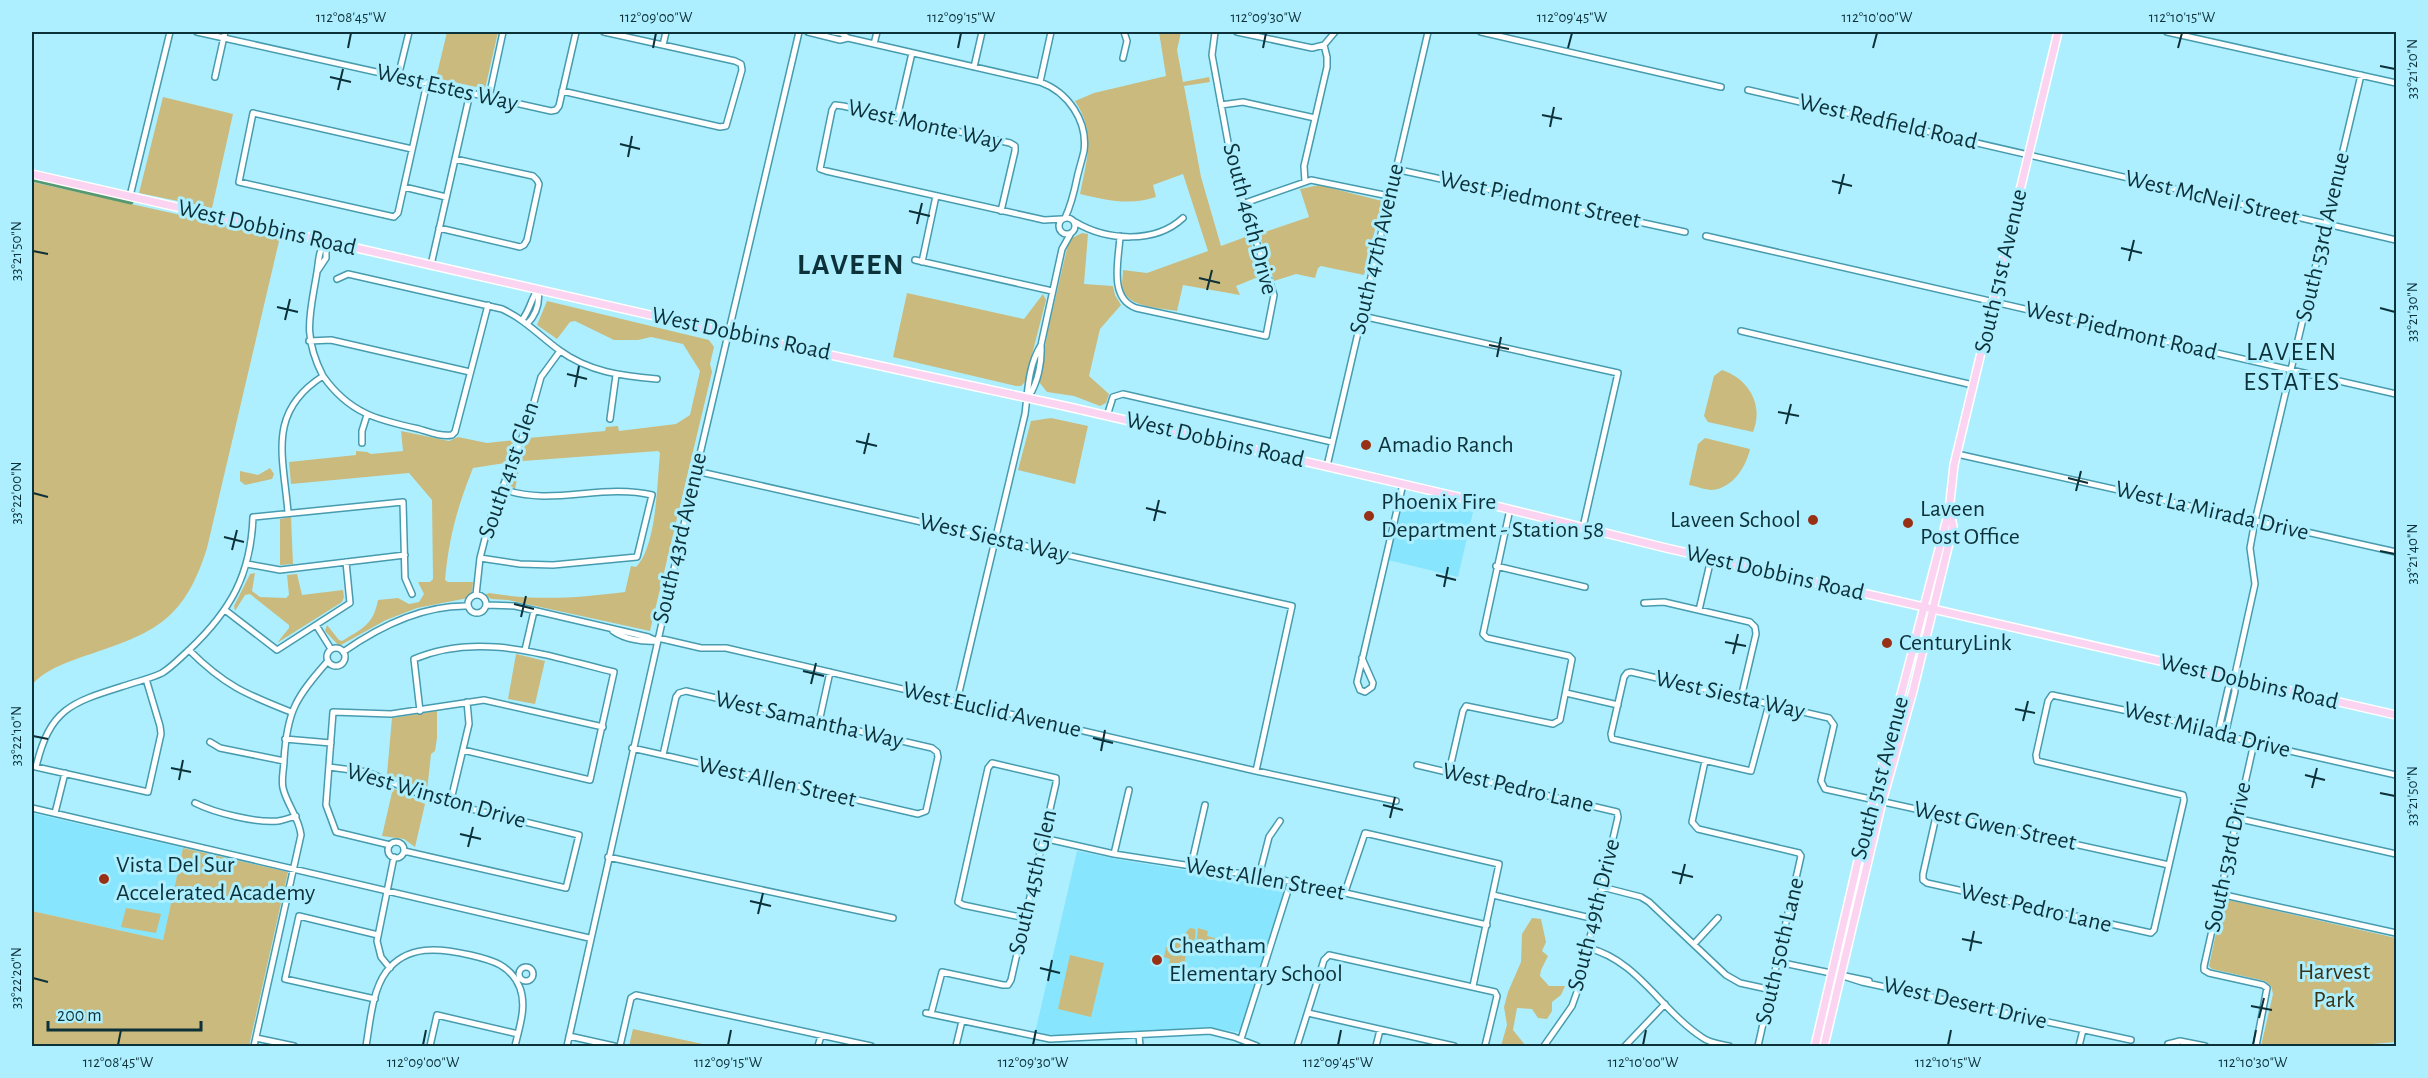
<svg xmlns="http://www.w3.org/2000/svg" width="2428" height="1078" font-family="'Alegreya Sans',sans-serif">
<rect width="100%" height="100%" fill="#aeefff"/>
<path fill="#87e6fd" d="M 1402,496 L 1473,512 L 1458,577 L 1388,560 Z
M 32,813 L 183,848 L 163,940 L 32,911 Z
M 1077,851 L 1122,860 L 1284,886 L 1283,894 L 1240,1031 L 1236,1032 L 1207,1027 L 1066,1036 L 1035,1033 Z"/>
<path fill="#caba7e" d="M 447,32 L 498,32 L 485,89 L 436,78 Z
M 1159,32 L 1181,32 L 1177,50 L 1183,82 L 1209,77 L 1210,82 L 1184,86 L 1201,177 L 1221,246 L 1248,236 L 1263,275 L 1236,286 L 1240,295 L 1183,285 L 1177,311 C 1162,308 1129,308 1123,290 C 1121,284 1123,277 1123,270 L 1147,273 L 1208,251 L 1183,174 L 1153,185 L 1156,197 C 1130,206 1106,200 1080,194 C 1087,159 1096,133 1075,101 L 1094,93 L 1166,76 Z
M 163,97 L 233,114 L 212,208 L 139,193 Z
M 32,182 L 280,237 L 207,548 C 183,625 150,634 79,658 C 63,664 43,671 32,685 Z
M 1319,185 L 1382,201 L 1364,275 L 1321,266 L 1318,268 L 1315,278 L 1296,274 L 1274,281 L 1259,234 L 1309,217 L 1300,189 Z
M 1082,233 L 1088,234 L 1084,284 L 1113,286 L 1115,295 L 1121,305 L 1100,329 L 1089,376 L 1109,394 L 1106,403 L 1100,406 L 1074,396 L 1047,392 L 1039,382 L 1048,330 L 1068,244 L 1070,239 Z
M 907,293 L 1024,319 L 1043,294 L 1046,300 L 1025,382 L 1021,386 L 1016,386 L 893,357 Z
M 547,301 L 709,340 L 714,347 L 710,364 L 712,372 L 650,631 L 508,600 L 491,599 L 485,595 L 489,593 C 537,601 577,598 625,592 L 631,566 L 636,567 C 657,546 657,482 660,453 L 658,451 L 523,461 L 520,464 L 515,489 L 509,485 L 528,438 L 605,431 L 606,427 L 618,426 L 619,431 L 676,424 L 690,415 L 700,371 L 683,344 L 651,337 L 638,340 L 614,340 L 575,321 L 570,322 L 557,339 L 537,325 Z
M 1722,370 C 1749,379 1764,405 1753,432 L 1708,422 L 1704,416 L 1714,376 Z
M 1051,418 L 1088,426 L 1075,484 L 1018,470 L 1031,421 Z
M 401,431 L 449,441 L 458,437 L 487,443 L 515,440 L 505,463 L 473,468 C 457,508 449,537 445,580 L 448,582 L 473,582 L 472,593 L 468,598 L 417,608 L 386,620 L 339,646 L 325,631 L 327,625 L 339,640 L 342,641 C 363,628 373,625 378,600 L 398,598 L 409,604 L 419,602 L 424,594 L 418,582 L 430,582 L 433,579 L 432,500 L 409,473 L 291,484 L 289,462 L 356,455 L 356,451 L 367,452 L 371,454 L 403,451 Z
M 1705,438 L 1750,449 C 1746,467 1733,488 1712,490 C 1705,490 1696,486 1689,485 L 1698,444 Z
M 270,468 L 274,474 L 272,479 L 245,485 L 240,481 L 240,471 L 258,475 Z
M 291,517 L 293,564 L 280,565 L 280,519 Z
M 255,573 L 252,591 L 260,597 L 286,598 L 289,595 L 287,575 L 297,574 L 302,595 L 343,590 L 344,597 L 342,602 L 277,643 L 289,628 L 289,625 L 250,594 L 245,595 L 235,611 L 234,606 L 250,574 Z
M 516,654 L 545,661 L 535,704 L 508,699 Z
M 437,711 L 437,738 L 435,751 L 431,754 L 427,791 L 387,774 L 392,718 Z
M 393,788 L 425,804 L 415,847 L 404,839 L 382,836 Z
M 183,848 L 288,872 L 249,1046 L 32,1046 L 32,911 L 163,940 Z
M 2229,900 L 2396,938 L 2396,1042 L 2350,1046 L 2261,1046 L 2273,994 L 2271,986 L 2265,981 L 2212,969 L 2209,966 L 2222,905 Z
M 126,908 L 161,914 L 156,933 L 121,927 Z
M 1532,918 L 1541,919 L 1546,942 L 1542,951 L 1548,956 L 1541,970 L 1540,976 L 1549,986 L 1565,986 L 1561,995 L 1552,1002 L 1552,1011 L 1547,1019 L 1538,1018 L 1532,1009 L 1517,1008 L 1513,1030 L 1526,1046 L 1501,1046 L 1507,1025 L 1504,1007 L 1508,992 L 1521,962 L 1522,934 Z
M 1190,928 L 1195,929 C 1198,946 1185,952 1170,947 L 1171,940 L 1182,937 Z
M 1198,928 L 1208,931 L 1207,936 L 1215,938 L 1211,950 L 1206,954 L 1202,950 L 1193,947 L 1197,939 Z
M 1166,947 L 1177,952 L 1187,951 L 1185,960 L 1187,966 L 1183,968 L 1168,967 L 1170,959 L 1164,957 Z
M 1070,955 L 1104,963 L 1091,1017 L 1058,1009 Z
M 633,1029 L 712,1046 L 629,1046 Z"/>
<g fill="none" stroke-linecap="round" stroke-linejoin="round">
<path stroke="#56986f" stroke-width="5" d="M 32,179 L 131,202"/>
<g stroke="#479bae" stroke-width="8">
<path id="minor" d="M 197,32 L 551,111 L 556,110 L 559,106 L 576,32
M 808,32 L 840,40 L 848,38
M 833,32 L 841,33 L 848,38 L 1040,82 C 1068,92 1088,121 1084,151 C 1082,160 1079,169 1077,178 C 1074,193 1071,205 1065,218
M 1237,32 L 1312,48 L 1324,45 L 1335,32
M 1481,32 L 1721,87
M 2167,32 L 2396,83
M 874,44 L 877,32
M 663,45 L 666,32
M 1123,58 L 1127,41 L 1124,32
M 974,67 L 982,32
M 215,77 L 225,32
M 398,77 L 409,32
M 1040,82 L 1051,32
M 1748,90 L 2396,240
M 562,91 L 720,127 L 726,126 L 742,70 L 741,64 L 735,61 L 604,32
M 489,97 L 503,32
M 1221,105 L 1243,102 L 1315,118
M 897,118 L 912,53
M 412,149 L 253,113 L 239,182 L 394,217 L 398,213 L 427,83
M 1395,169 L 1685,232
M 1305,182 L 1304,166 L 1327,67 L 1327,57 L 1324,45
M 404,187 L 446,197
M 130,196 L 170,32
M 1242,204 L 1311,180 L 1389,196
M 1001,211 L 1015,151 L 1015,146 L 1010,143 L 843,106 L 835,105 L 832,110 L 820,169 L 826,171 L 1044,220 L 1062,219
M1059 226a8 8 0 1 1 16 0a8 8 0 1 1-16 0Z
M 1075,222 C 1107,241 1155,244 1183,218
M 439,228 L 520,247 L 524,245 L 527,240 L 539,184 L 537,180 L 533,176 L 455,159
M 1120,236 C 1119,259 1108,298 1136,308 L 1266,336 L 1274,295 L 1234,175 L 1212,55 L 1215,32
M 1706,236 L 2396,394
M 915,260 L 1052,291
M 922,262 L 936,196
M 431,265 L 470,93
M 318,270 L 326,258 L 326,241
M 337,279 L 348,274 L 502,309 C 524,319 540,336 559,350 C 589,372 622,376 657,379
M 1362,316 L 1618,373 L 1583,527
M 522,320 C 530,310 531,299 538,289
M 527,324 C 537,314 540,302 538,289
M 1741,331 L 1973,385
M 309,341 L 331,340 L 470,372
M 323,376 C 349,413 377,420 419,429 C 429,432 441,437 452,435 L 455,432 L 488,305
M 1029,396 C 1038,382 1042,362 1041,345 L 1062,249 L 1071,233
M 1107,416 L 1113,397 L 1123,394 L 1332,442
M 610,419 L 616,375
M 362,443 L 362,431 L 367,415
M 1957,454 L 2396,552
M 1327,466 L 1428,32
M 696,471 L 1292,606 L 1256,771
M 288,512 C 283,455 267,412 323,376 C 302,335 310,315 317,272 C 319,260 318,252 326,241
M 480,558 L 520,564 L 553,565 L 637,557 L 652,495 C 601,483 552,507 502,489
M 247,564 L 280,570 L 405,555
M 1496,566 L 1585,587
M 476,595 L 480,558 L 490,519 L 529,420 L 541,377 L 560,351
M468 604a9 9 0 1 1 18 0a9 9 0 1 1-18 0Z
M 1644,603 L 1664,602 L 1750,622 L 1755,627 L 1756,634 L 1741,698
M 486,605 L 515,606 L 648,637 L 657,641
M 225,610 L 277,650 L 350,603 L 346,562
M 1699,610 L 1711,559
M 316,625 L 331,649
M 613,631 C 624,639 642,642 656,641
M 658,638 L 701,648 L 726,648 L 1256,771 L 1396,801
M327 657a9 9 0 1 1 18 0a9 9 0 1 1-18 0Z
M 189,650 C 224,685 245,694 291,712
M 525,650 L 534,611
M 343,652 C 380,626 423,605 468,606
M 1362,658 L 1373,683 L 1372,687 L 1365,692 L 1360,690 L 1357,682 L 1403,484
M 146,679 L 160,726 L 161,734 L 148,792 L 36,767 C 50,707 73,702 127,685 C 139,681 152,678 162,673 C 172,667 181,657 190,649 C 231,610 251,574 253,517 L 403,502 L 405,578 L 412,594
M 1566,693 L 1618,705
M 957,701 L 1025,414 C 1028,391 1028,366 1041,345
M 1769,704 L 1751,771 L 1612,739 L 1611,734 L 1624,677 L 1627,673 L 1631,672 L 1829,718 L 1834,725 L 1821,781 L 1825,789 L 2169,865
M 420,711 L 414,659 C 480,631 548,656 614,672 L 590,780 L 463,750
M 819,722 L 830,672
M 2218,733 L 2228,689 L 2233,680
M 2225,735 L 2235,691 L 2234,679 L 2255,584 L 2250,548 L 2255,521 L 2361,75
M 285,739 L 331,743
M 210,742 L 220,748 L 284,761
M 2254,743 L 2204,966 L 2204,970 L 2209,973 L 2263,985 L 2267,988 L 2256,1046
M 632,748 L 663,755 L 918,814 L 926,811 L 938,757 L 937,752 L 932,748 L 686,691 L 679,693 L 676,697 L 663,755
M 1705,761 L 1692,822 L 1698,829 L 1799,853 L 1801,856 L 1758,1046
M 1417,765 L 1617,812 L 1618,817 L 1578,989 L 1572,1006 L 1544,1046
M 329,767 L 367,772 L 434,800 L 579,835 L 566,888 L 404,851
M 1449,772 L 1463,711 L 1466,706 L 1553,724 L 1560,720 L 1572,659 L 1569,656 L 1487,638 L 1483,634 L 1510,509
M 195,803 C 215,813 256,823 278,821 C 284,820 290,818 296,816
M 450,804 L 469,724 L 467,702
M 32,808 L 589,938
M 1937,812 L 1923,874 L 1923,880 L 1927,883 L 2151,933 L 2154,930 L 2184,800 L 2183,795 L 2037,761 L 2036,755 L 2048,701 L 2052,695 L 2171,720 L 2254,743 L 2396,775
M 55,813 L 65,773
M 2236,818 L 2396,854
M 1043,838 L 1114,854 L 1301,883 L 1487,925
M388 850a8 8 0 1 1 16 0a8 8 0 1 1-16 0Z
M 390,845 L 336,832 L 326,805 L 333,712 L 391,714 L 484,700 L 603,727
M 1114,854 L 1129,790
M 608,857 L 893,918
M 1191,866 L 1205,805
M 1259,876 L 1269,837 L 1280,821
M 1602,887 L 1641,897 L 1649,902 L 1726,975 L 1740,983 L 1772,990
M 1345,892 L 1365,833 L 1499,864 L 1473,986
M 2220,894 L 2396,933
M 1493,895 L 1595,919
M 1694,944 L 1718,918
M 1588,948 C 1638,960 1661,1011 1703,1038 C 1710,1043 1720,1044 1729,1046
M 1778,962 L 1869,981
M519 974a7 7 0 1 1 14 0a7 7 0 1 1-14 0Z
M 390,968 L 381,957 L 377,941 L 394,857
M 1840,975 L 1862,982 L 2131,1040
M 375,999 L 285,979 L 299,916 L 378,935
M 926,1013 L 1050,1039 L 1210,1031 L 1234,1037 L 1257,1046
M 1308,1013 L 1454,1046
M 931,1014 L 942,972 L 1003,985 L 1008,985 L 1011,980 C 1026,914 1041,848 1056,783 L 1056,778 L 992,763 L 988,768 L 958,902 L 963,905 L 1025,918
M 1139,1035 L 1140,1046
M 569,1036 L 614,1046
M 256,1038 L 294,1046
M 1241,1039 L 1291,881
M 2168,1044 L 2180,1041 L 2205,1046
M 254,1046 L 301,835 C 299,817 287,805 283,788 C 281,779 284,769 284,760 C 287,711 296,697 328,661
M 366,1046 C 370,1023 372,991 386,972 C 407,944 440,948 470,955 C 492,960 511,965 520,988 C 527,1007 519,1028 515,1046
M 430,1046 L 437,1015 L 518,1034
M 567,1046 L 696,471 L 799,32
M 620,1046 L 631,998 L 636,995 L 871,1046
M 818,1046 L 821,1036
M 956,1046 L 962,1021
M 1297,1046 L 1324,960 L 1329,955 L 1495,992 L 1497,996 L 1485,1046
M 1376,1046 L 1380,1030
M 1625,1046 L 1665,1004
M 2079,1046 L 2083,1030"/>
</g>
<g stroke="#fff" stroke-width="10">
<path id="major" d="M 32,174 L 729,333 L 1069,407 L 1476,501 L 1666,548 L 2396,715
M 1815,1046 L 1861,848 L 1949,511 L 1954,465 L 2058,32
M 1824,1046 L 1882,802 L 1913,691 L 1951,535 L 1953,526 L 1950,513"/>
</g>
<use href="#minor" stroke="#fff" stroke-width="5"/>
<use href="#major" stroke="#fbd4f2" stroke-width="7"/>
</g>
<path fill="none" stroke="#0d3139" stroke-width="2" d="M 348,48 L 351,33M 653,48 L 656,33M 958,48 L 961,33M 1263,48 L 1266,33M 1568,48 L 1572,33M 1873,48 L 1877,33M 2178,48 L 2182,33M 2380,66 L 2395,69M 330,77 L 351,82M 338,90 L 343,69M 1542,115 L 1562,119M 1550,127 L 1554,107M 620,144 L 640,149M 628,157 L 632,136M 1832,181 L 1852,186M 1839,194 L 1844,174M 909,211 L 930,216M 917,224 L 922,203M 2121,248 L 2142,253M 33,251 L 48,254M 2129,261 L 2134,240M 1199,278 L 1220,283M 1207,290 L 1212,270M 277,307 L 298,312M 2380,308 L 2395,312M 285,320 L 290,299M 1489,345 L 1509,349M 1497,357 L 1501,337M 567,374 L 587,379M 575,387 L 579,366M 1778,412 L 1799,416M 1786,424 L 1791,404M 856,441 L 877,446M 864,454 L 869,433M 2068,478 L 2088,483M 2076,491 L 2081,471M 33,493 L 48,497M 1146,508 L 1166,513M 1154,521 L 1159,500M 224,537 L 244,542M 232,550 L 237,530M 2380,551 L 2395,554M 1436,575 L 1456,580M 1444,587 L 1448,567M 514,604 L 534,609M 521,617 L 526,596M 1725,642 L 1746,646M 1733,654 L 1738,634M 803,671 L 824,676M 811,684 L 816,663M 2015,709 L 2035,713M 2023,721 L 2028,701M 33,736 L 48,739M 1093,738 L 1113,743M 1101,751 L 1105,730M 171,768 L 191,772M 2305,775 L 2325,780M 179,780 L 183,760M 2312,788 L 2317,768M 2380,793 L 2395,796M 1383,805 L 1403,810M 1390,818 L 1395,797M 460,834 L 481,839M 468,847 L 473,827M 1672,872 L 1693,877M 1680,884 L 1685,864M 750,901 L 771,906M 758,914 L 763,893M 1962,939 L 1982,943M 1970,951 L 1974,931M 1040,968 L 1060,973M 33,978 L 48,982M 1048,981 L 1052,960M 2251,1006 L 2272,1010M 2259,1018 L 2264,998M 118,1045 L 121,1030M 423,1045 L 426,1030M 728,1045 L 731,1030M 1033,1045 L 1036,1030M 1338,1045 L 1341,1030M 1643,1045 L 1646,1030M 1948,1045 L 1951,1030M 2253,1045 L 2256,1030"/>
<g fill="#983015" stroke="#aeefff" stroke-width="2">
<circle cx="1366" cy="445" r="6"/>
<circle cx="1369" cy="516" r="6"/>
<circle cx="1813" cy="520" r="6"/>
<circle cx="1908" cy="523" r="6"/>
<circle cx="1887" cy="643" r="6"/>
<circle cx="104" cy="879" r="6"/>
<circle cx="1157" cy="960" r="6"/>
</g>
<g text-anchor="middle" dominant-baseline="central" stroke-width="6" stroke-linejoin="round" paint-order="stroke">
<g font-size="24" fill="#0d3139" stroke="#aeefff">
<text transform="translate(447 88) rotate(13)">West Estes Way</text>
<text transform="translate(1888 122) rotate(13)">West Redfield Road</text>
<text transform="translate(925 125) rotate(13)">West Monte Way</text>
<text transform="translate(2212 198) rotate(13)">West McNeil Street</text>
<text transform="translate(1540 200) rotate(12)">West Piedmont Street</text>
<text transform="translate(1250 219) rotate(75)">South 46th Drive</text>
<text transform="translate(267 228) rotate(13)">West Dobbins Road</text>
<text transform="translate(2323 237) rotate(-77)">South 53rd Avenue</text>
<text transform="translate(1377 249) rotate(-77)">South 47th Avenue</text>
<text transform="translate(2001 271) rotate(-77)">South 51st Avenue</text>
<text transform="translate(2121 331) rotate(13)">West Piedmont Road</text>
<text transform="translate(741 334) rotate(12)">West Dobbins Road</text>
<text transform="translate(1215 440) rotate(13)">West Dobbins Road</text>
<text transform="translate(509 470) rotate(-71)">South 41st Glen</text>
<text transform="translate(2212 511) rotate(13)">West La Mirada Drive</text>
<text transform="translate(680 538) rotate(-77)">South 43rd Avenue</text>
<text transform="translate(994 538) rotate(13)">West Siesta Way</text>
<text transform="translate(1775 573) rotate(13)">West Dobbins Road</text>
<text transform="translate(2249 682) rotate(13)">West Dobbins Road</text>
<text transform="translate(1730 695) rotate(13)">West Siesta Way</text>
<text transform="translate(992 710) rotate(13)">West Euclid Avenue</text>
<text transform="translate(809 720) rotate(13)">West Samantha Way</text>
<text transform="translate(2207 730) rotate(14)">West Milada Drive</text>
<text transform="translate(1880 778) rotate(-75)">South 51st Avenue</text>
<text transform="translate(777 782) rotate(13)">West Allen Street</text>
<text transform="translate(1518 788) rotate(13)">West Pedro Lane</text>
<text transform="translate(436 796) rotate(16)">West Winston Drive</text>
<text transform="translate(1995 826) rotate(12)">West Gwen Street</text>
<text transform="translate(2228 857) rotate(-78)">South 53rd Drive</text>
<text transform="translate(1265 879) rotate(10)">West Allen Street</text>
<text transform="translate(1033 882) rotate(-77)">South 45th Glen</text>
<text transform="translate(2036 908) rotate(13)">West Pedro Lane</text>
<text transform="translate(1594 915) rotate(-76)">South 49th Drive</text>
<text transform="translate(1780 951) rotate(-77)">South 50th Lane</text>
<text transform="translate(1965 1003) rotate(13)">West Desert Drive</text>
</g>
<g font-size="24" fill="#0d3139" stroke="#aeefff" text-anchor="start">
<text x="1378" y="445">Amadio Ranch</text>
<text x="1381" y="502">Phoenix Fire<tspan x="1381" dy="28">Department - Station 58</tspan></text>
<text x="1920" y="509">Laveen<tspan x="1920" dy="28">Post Office</tspan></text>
<text x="1801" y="520" text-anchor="end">Laveen School</text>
<text x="1899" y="643">CenturyLink</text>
<text x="116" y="865">Vista Del Sur<tspan x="116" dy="28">Accelerated Academy</tspan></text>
<text x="1169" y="946">Cheatham<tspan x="1169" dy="28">Elementary School</tspan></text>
</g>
<g font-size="24" fill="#3a3212" stroke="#aeefff">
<text x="2334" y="972">Harvest<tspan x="2334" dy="28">Park</tspan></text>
</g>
<g font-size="26" letter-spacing="1.5" fill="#0d3139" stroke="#aeefff">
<text x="2292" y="352">LAVEEN<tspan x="2292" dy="30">ESTATES</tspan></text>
</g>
<g font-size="30" font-weight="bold" letter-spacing="1.5" fill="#0d3139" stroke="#aeefff">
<text x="851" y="265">LAVEEN</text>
</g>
</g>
<rect width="2428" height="1078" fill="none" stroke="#aeefff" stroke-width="66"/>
<path d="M48 1021v9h153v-9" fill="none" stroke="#0d3139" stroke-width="3"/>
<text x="57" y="1021" font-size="18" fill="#0d3139" stroke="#aeefff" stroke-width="4.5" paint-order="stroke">200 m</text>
<rect x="33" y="33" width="2362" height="1012" fill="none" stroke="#0d3139" stroke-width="2"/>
<g font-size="15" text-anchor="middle" fill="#0d3139">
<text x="351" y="22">112°08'45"W</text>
<text x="656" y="22">112°09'00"W</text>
<text x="961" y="22">112°09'15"W</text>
<text x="1266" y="22">112°09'30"W</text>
<text x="1572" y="22">112°09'45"W</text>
<text x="1877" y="22">112°10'00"W</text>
<text x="2182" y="22">112°10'15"W</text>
<text transform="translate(2412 69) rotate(-90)" y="5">33°21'20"N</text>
<text transform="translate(16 251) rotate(-90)" y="5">33°21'50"N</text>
<text transform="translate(2412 312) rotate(-90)" y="5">33°21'30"N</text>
<text transform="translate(16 493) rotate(-90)" y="5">33°22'00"N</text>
<text transform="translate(2412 554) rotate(-90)" y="5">33°21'40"N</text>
<text transform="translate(16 736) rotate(-90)" y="5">33°22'10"N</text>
<text transform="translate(2412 796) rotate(-90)" y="5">33°21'50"N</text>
<text transform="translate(16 978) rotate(-90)" y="5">33°22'20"N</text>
<text x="118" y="1067">112°08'45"W</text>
<text x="423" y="1067">112°09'00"W</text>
<text x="728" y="1067">112°09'15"W</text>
<text x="1033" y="1067">112°09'30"W</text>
<text x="1338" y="1067">112°09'45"W</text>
<text x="1643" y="1067">112°10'00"W</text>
<text x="1948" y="1067">112°10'15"W</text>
<text x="2253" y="1067">112°10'30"W</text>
</g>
</svg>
